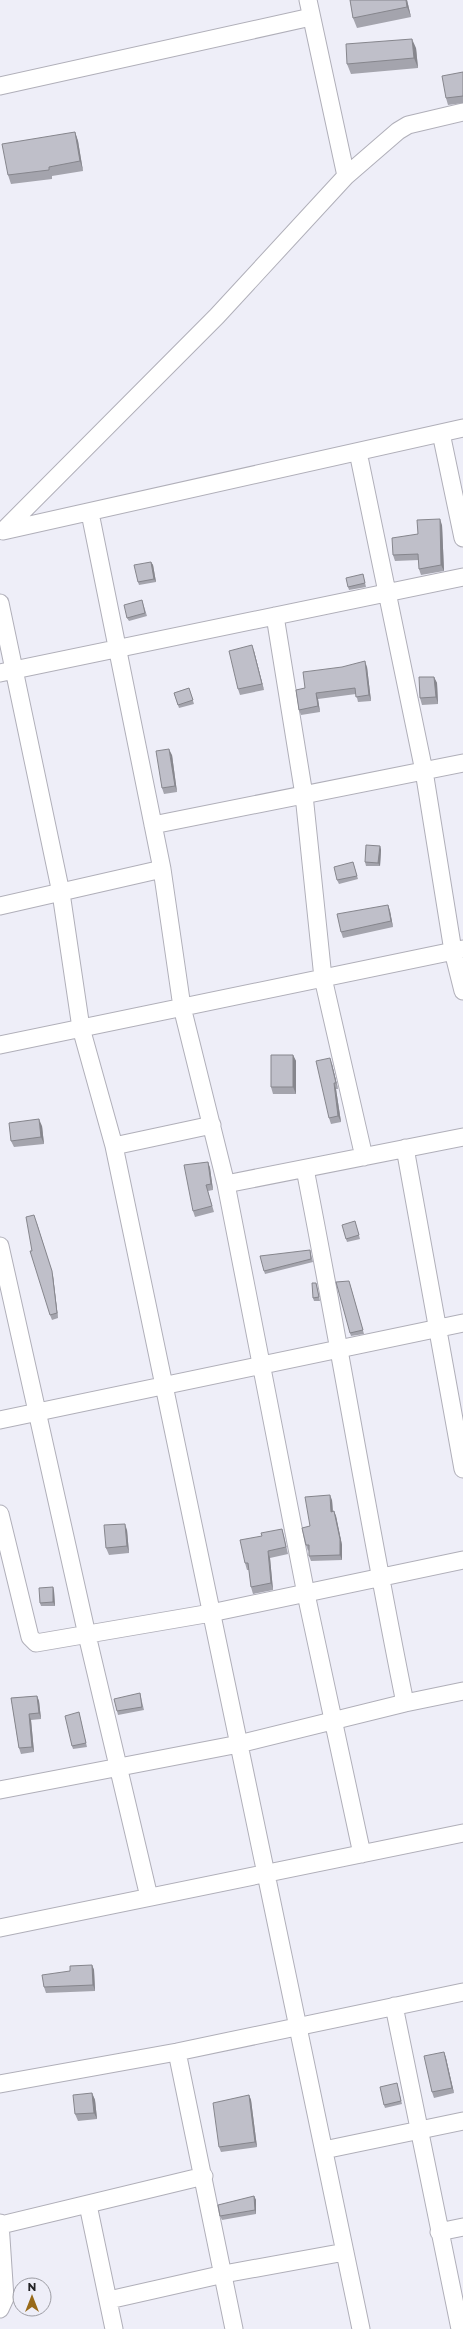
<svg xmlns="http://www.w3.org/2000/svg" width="463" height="2329" font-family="Montserrat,sans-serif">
<rect width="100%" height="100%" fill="#eeeef8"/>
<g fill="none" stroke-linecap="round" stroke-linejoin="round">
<g stroke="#b0afb9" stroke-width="19">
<path id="minor" d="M 308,0 L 346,176
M 0,86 L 311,17
M 441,433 L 463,538
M 358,452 L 424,771 L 453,951 L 463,991
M 90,513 L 162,869 L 182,1007 L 226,1184 L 306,1594 L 362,1854
M 3,531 L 217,316 L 346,176 L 398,131 L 408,125 L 463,112
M 3,531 L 463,428
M 0,603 L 61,893 L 81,1028 L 114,1146 L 361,2329
M 275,616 L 304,795 L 323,978 L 364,1157
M 0,673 L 463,577
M 153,825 L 463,763
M 0,906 L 162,869
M 0,1045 L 463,949
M 114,1146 L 212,1125
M 405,1148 L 463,1469
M 305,1169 C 340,1347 369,1526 405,1703
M 226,1184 L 463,1137
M 0,1246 L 87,1635 L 149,1897
M 0,1420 L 463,1323
M 0,1514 L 30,1637 L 36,1643 L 211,1613 L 463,1560
M 0,1790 L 239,1744 L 405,1703 L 463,1691
M 0,1928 L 463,1833
M 394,2006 L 460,2329
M 177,2052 L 234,2329
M 0,2084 L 177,2052 L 463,1992
M 324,2150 L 463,2121
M 88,2205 L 114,2329
M 0,2223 L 5,2298 L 0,2309
M 1,2225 L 204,2176
M 439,2232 L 463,2227
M 109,2300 L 224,2274 L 345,2252"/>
</g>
<use href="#minor" stroke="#fff" stroke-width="17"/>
</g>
<path fill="#a4a4ad" d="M 350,0 L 407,0 L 411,17 L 357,28 L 353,18 Z
M 416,48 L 418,68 L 351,74 L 347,64 Z
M 463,72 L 463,103 L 448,105 L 446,98 Z
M 75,132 L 78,141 L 83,171 L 52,176 L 52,179 L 11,184 L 8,175 Z
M 442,525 L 444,571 L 421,575 L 419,569 L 419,560 L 395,561 L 393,555 L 418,534 Z
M 151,562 L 153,565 L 156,582 L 139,585 L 138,582 Z
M 363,574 L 366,587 L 349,590 L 348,587 Z
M 142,600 L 147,616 L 129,621 L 127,618 Z
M 254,651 L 264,690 L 240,695 L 238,689 Z
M 367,667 L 371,701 L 358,702 L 356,694 L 318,699 L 320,712 L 301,715 L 299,710 L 305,688 Z
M 434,677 L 437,683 L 438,704 L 422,705 L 420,698 Z
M 189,688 L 194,704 L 179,708 L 174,693 Z
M 172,755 L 177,792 L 164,794 L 162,788 Z
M 380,846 L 381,850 L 380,866 L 366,866 L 365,862 Z
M 353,862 L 358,879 L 339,884 L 337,880 Z
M 388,905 L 390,911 L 393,927 L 343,938 L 341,932 Z
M 293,1055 L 296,1061 L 296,1094 L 273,1094 L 271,1087 Z
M 332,1064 L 338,1089 L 336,1089 L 341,1122 L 331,1124 L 329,1118 Z
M 42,1126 L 44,1144 L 14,1147 L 11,1141 Z
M 208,1162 L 210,1168 L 213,1190 L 208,1191 L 214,1212 L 195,1217 L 193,1211 Z
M 355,1221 L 360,1239 L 347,1242 L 346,1239 Z
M 310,1250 L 313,1262 L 265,1274 L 264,1271 Z
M 53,1276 L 58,1318 L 52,1320 L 50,1315 Z
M 316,1283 L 317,1286 L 320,1301 L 314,1301 L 313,1298 Z
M 350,1284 L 364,1334 L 351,1336 L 350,1333 Z
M 332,1500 L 333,1511 L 336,1516 L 342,1545 L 342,1560 L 311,1561 L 309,1556 L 309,1550 L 308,1551 L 306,1545 L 310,1526 Z
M 282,1529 L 284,1536 L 288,1554 L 270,1558 L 273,1590 L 253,1594 L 251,1587 L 249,1570 L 247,1570 L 245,1563 L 262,1536 Z
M 127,1530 L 129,1553 L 109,1555 L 106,1548 Z
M 53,1587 L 54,1591 L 55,1606 L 41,1606 L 40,1603 Z
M 140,1693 L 144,1710 L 118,1715 L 117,1711 Z
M 37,1696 L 39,1701 L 41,1719 L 31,1720 L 34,1752 L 21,1754 L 19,1748 L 11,1698 Z
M 79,1712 L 87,1747 L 73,1749 L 72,1746 Z
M 92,1965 L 94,1970 L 95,1991 L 46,1993 L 44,1987 L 70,1971 Z
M 444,2052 L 446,2058 L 454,2093 L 434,2098 L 432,2092 Z
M 397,2083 L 402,2104 L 385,2108 L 384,2105 Z
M 92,2093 L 95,2100 L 97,2119 L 78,2121 L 75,2114 Z
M 249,2095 L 251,2100 L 257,2147 L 221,2152 L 219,2147 Z
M 254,2196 L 256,2200 L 256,2214 L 222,2220 L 220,2216 Z"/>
<path fill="#86868d" d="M 406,0 L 407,0 L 411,17 L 407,7 Z
M 412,39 L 416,48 L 418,68 L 414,58 Z
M 75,132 L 78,141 L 83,171 L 80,161 Z
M 440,519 L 442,525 L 444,571 L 441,565 Z
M 151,562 L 153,565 L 156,582 L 154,579 Z
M 252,645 L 254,651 L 264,690 L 262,684 Z
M 365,661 L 367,667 L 371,701 L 369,695 Z
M 434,677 L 437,683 L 438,704 L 436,697 Z
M 316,693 L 318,699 L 320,712 L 318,706 Z
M 169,749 L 172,755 L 177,792 L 175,786 Z
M 380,846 L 381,850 L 380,866 L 378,863 Z
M 388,905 L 390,911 L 393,927 L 391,921 Z
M 293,1055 L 296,1061 L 296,1094 L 293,1087 Z
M 330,1058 L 332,1064 L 338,1089 L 336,1083 Z
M 334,1083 L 336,1089 L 341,1122 L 338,1116 Z
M 39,1119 L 42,1126 L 44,1144 L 41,1137 Z
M 208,1162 L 210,1168 L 213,1190 L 211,1184 Z
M 36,1220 L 53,1276 L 58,1318 L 57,1313 Z
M 330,1495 L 332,1500 L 333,1517 L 331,1512 Z
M 334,1511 L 336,1516 L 342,1545 L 342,1560 L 340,1555 Z
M 125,1524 L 127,1530 L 129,1553 L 127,1546 Z
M 268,1551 L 270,1558 L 273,1590 L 271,1583 Z
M 53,1587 L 54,1591 L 55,1606 L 53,1602 Z
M 37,1696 L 39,1701 L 41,1719 L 39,1713 Z
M 29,1714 L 31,1720 L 34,1752 L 32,1747 Z
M 92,1965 L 94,1970 L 95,1991 L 93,1985 Z
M 444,2052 L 446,2058 L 454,2093 L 452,2088 Z
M 92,2093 L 95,2100 L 97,2119 L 94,2113 Z
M 249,2095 L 251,2100 L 257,2147 L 255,2142 Z
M 254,2196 L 256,2200 L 256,2214 L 255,2210 Z"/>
<path fill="#bfbfc9" stroke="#86868d" d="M 350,0 L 406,0 L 407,7 L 353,18 Z
M 412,39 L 414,58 L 347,64 L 346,44 Z
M 463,72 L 463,96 L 446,98 L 442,76 Z
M 75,132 L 80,161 L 49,167 L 49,170 L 8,175 L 2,144 Z
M 440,519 L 441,565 L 419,569 L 418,554 L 393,555 L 392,538 L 418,534 L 417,520 Z
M 151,562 L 154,579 L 138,582 L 134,565 Z
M 363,574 L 365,583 L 348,587 L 346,578 Z
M 142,600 L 145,613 L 127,618 L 124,605 Z
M 252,645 L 262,684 L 238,689 L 229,651 Z
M 365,661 L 369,695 L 356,697 L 355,688 L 316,693 L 318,706 L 299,710 L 296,690 L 305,688 L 303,672 L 342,667 Z
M 419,677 L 434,677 L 436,697 L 420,698 Z
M 189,688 L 193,700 L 178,705 L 174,693 Z
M 169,749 L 175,786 L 162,788 L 156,751 Z
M 366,845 L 380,846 L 378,863 L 365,862 Z
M 353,862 L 357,876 L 337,880 L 334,867 Z
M 388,905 L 391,921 L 341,932 L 337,914 Z
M 271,1055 L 293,1055 L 293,1087 L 271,1087 Z
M 330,1058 L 336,1083 L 334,1083 L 338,1116 L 329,1118 L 316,1061 Z
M 39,1119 L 41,1137 L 11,1141 L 9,1123 Z
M 208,1162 L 211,1184 L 206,1185 L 212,1206 L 193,1211 L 184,1165 Z
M 34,1215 L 52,1271 L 57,1313 L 50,1315 L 30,1251 L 32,1251 L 26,1217 Z
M 355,1221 L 359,1235 L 346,1239 L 342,1225 Z
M 310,1250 L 311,1259 L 264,1271 L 260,1256 Z
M 349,1281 L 363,1330 L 350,1333 L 336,1282 Z
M 312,1283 L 316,1283 L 319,1297 L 313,1298 Z
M 330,1495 L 331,1512 L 334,1511 L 340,1539 L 340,1555 L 309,1556 L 309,1545 L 306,1545 L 302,1528 L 310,1526 L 305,1497 Z
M 125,1524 L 127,1546 L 106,1548 L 104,1525 Z
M 282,1529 L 286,1547 L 268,1551 L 271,1583 L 251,1587 L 248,1563 L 245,1563 L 240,1540 L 262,1536 L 261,1533 Z
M 53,1587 L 53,1602 L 40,1603 L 39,1588 Z
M 140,1693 L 142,1707 L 117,1711 L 114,1699 Z
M 37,1696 L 39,1713 L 29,1714 L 32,1747 L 19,1748 L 11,1698 Z
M 79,1712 L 86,1743 L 72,1746 L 65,1716 Z
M 92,1965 L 93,1985 L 44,1987 L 42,1975 L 70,1971 L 70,1966 Z
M 444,2052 L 452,2088 L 432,2092 L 424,2056 Z
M 397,2083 L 401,2101 L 384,2105 L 380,2087 Z
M 92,2093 L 94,2113 L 75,2114 L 73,2095 Z
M 249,2095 L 255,2142 L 219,2147 L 213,2103 Z
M 254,2196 L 255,2210 L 220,2216 L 218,2205 Z"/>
<g transform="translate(32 2297)"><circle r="19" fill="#eeeef8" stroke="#9d9da4"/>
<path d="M0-3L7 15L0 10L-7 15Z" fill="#986a19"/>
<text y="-6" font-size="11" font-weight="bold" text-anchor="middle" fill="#232326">N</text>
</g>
</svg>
